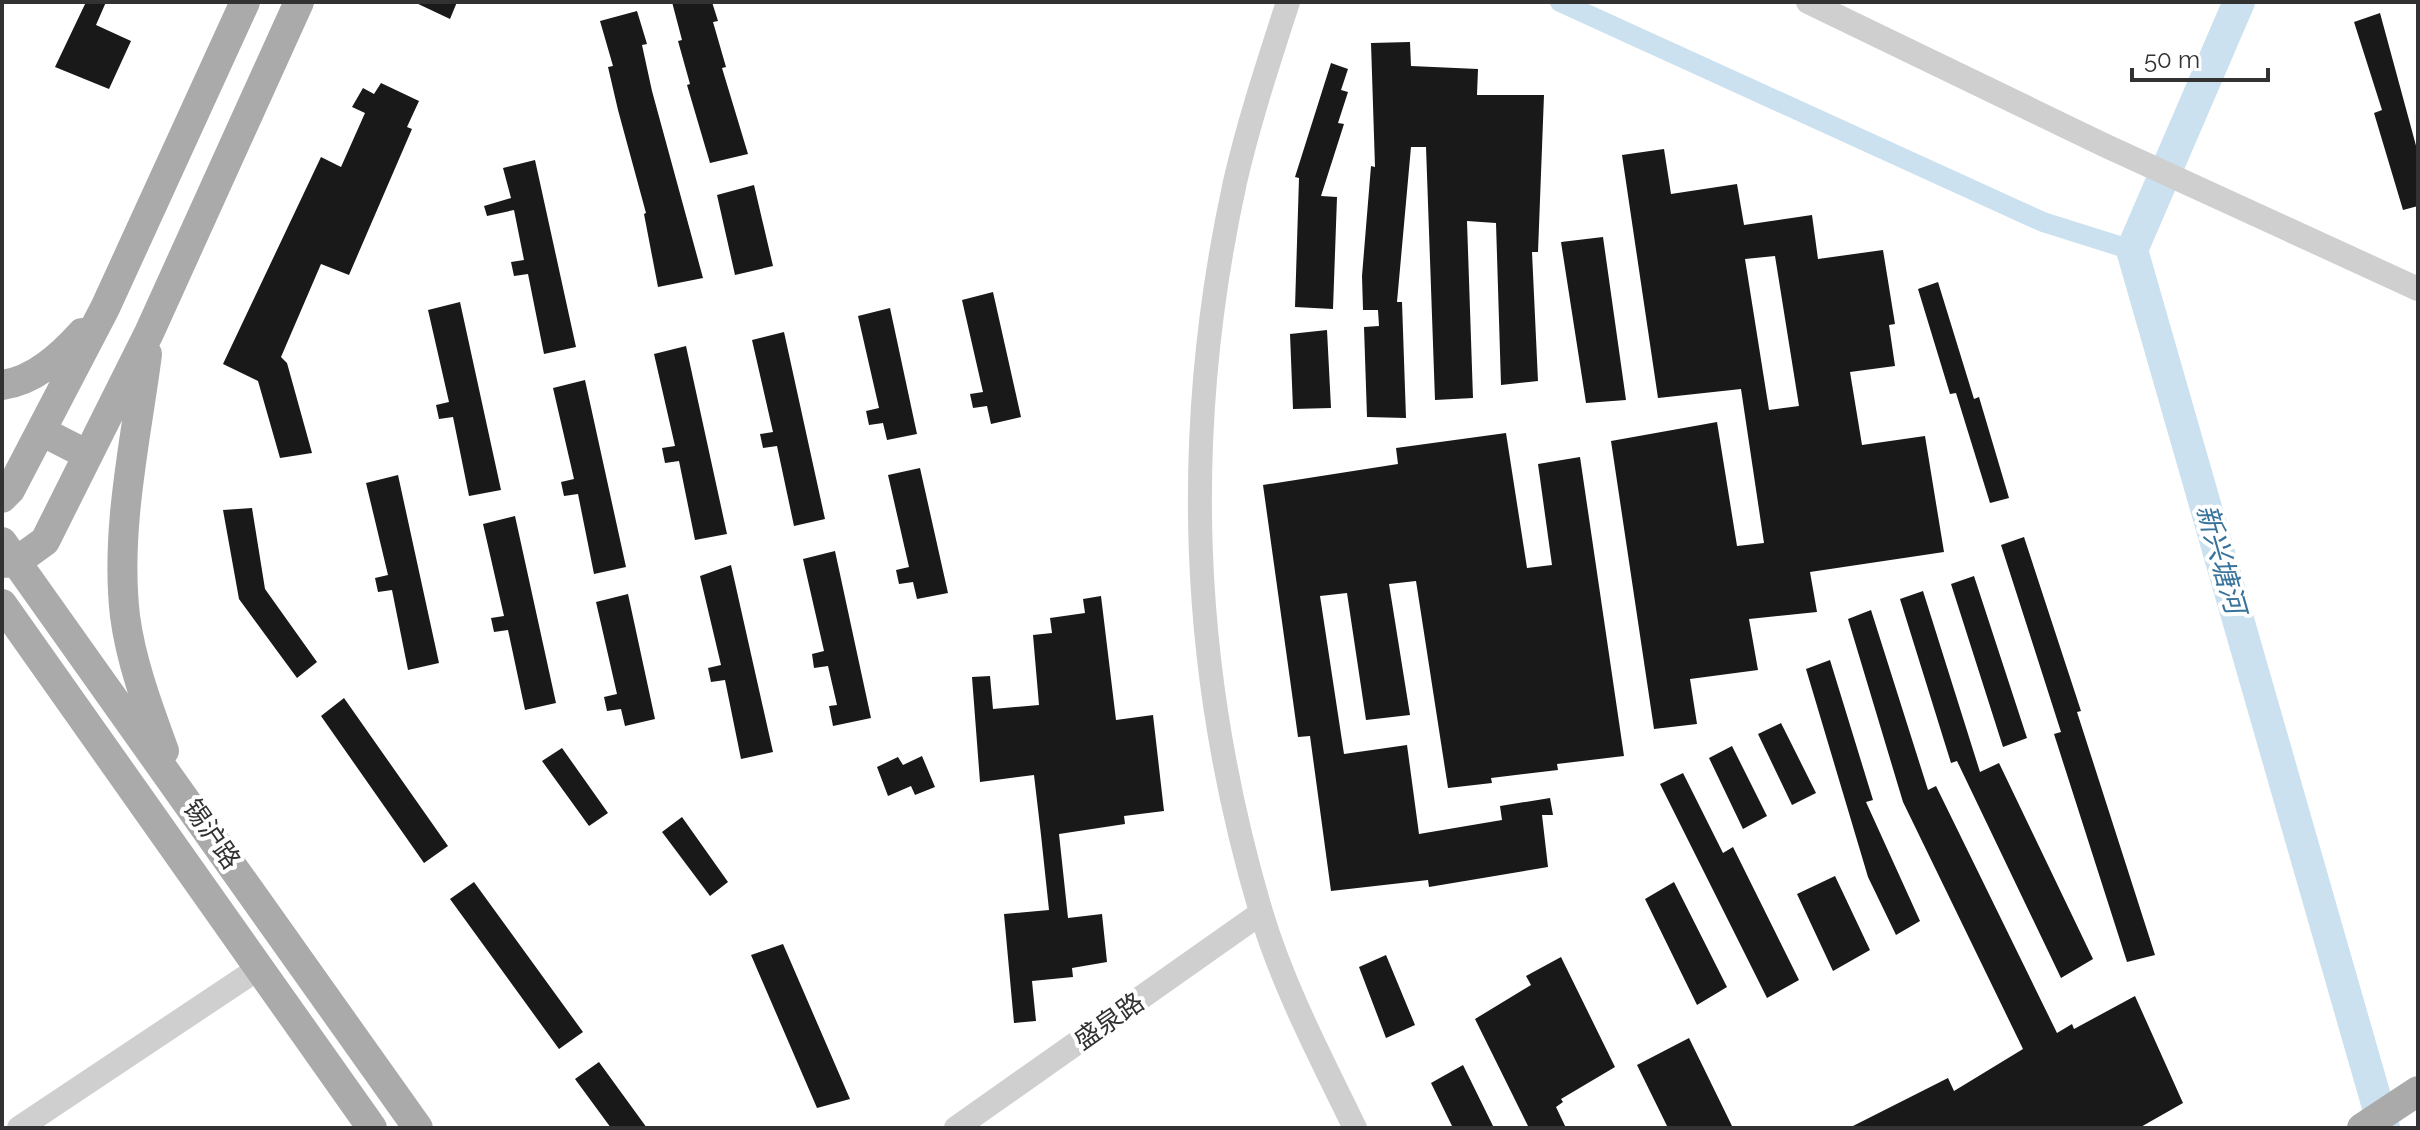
<svg xmlns="http://www.w3.org/2000/svg" width="2420" height="1130" font-family="Raleway,'Noto Sans SC',sans-serif">
<rect width="100%" height="100%" fill="#fff"/>
<g fill="none" stroke-linecap="round" stroke-linejoin="round">
<path stroke="#cbe1ef" stroke-width="20" d="M 1560,2 L 2043,222 L 2132,250"/>
<path stroke="#cbe1ef" stroke-width="32" d="M 2239,2 L 2132,250 L 2384,1128"/>
</g>
<path fill="#191919" fill-rule="evenodd" d="M 86,2 L 106,2 L 96,25 L 131,41 L 109,89 L 55,67 Z
M 414,2 L 457,2 L 450,19 Z
M 672,2 L 712,2 L 718,21 L 713,22 L 726,67 L 722,68 L 748,154 L 710,163 L 687,85 L 690,84 L 678,41 L 682,40 Z
M 637,11 L 647,44 L 642,45 L 652,91 L 703,278 L 658,287 L 644,214 L 646,213 L 618,110 L 608,67 L 613,66 L 600,21 Z
M 2380,13 L 2418,153 L 2418,206 L 2403,210 L 2374,113 L 2382,110 L 2354,22 Z
M 1410,42 L 1411,66 L 1478,69 L 1477,95 L 1544,95 L 1538,252 L 1532,252 L 1538,381 L 1501,385 L 1496,223 L 1467,221 L 1473,398 L 1435,400 L 1426,147 L 1411,147 L 1397,302 L 1402,302 L 1406,418 L 1367,417 L 1364,327 L 1379,326 L 1378,310 L 1363,310 L 1362,276 L 1371,166 L 1375,167 L 1371,43 Z
M 1331,63 L 1348,69 L 1341,90 L 1348,92 L 1338,123 L 1344,124 L 1321,196 L 1337,197 L 1333,309 L 1295,307 L 1299,178 L 1295,177 Z
M 381,83 L 419,101 L 407,127 L 412,129 L 349,275 L 321,264 L 281,357 L 287,363 L 312,453 L 280,458 L 258,381 L 223,364 L 321,157 L 341,167 L 365,113 L 352,107 L 363,88 L 374,94 Z
M 1664,149 L 1671,194 L 1737,184 L 1744,225 L 1812,215 L 1818,259 L 1883,250 L 1895,324 L 1889,325 L 1895,366 L 1850,372 L 1862,445 L 1925,436 L 1944,552 L 1810,572 L 1817,612 L 1749,619 L 1758,670 L 1690,679 L 1697,724 L 1654,729 L 1611,441 L 1717,422 L 1737,546 L 1764,543 L 1741,389 L 1658,398 L 1622,155 ZM 1775,256 L 1799,406 L 1769,410 L 1745,259 Z
M 535,160 L 576,347 L 544,354 L 528,274 L 514,276 L 511,262 L 524,260 L 514,210 L 487,216 L 484,206 L 511,198 L 503,168 Z
M 754,185 L 773,266 L 735,275 L 717,195 Z
M 1603,237 L 1626,400 L 1586,403 L 1561,242 Z
M 1938,282 L 1974,399 L 1979,397 L 2009,498 L 1990,503 L 1956,393 L 1950,394 L 1918,289 Z
M 993,292 L 1021,417 L 991,424 L 987,406 L 973,408 L 970,394 L 983,392 L 962,300 Z
M 460,302 L 501,490 L 469,496 L 453,417 L 439,419 L 436,405 L 449,402 L 428,310 Z
M 890,308 L 917,434 L 887,440 L 883,423 L 869,425 L 866,411 L 879,408 L 858,316 Z
M 1327,330 L 1331,408 L 1293,409 L 1290,334 Z
M 784,332 L 825,519 L 794,526 L 777,446 L 763,448 L 760,434 L 773,432 L 752,340 Z
M 686,346 L 727,534 L 695,540 L 679,461 L 665,463 L 662,448 L 675,446 L 654,354 Z
M 585,380 L 626,567 L 594,574 L 578,494 L 564,496 L 561,482 L 574,479 L 553,388 Z
M 1506,433 L 1527,568 L 1552,565 L 1538,464 L 1580,457 L 1624,756 L 1557,764 L 1558,770 L 1491,778 L 1492,783 L 1448,788 L 1416,581 L 1389,584 L 1410,715 L 1366,720 L 1347,593 L 1320,596 L 1344,754 L 1407,745 L 1419,834 L 1502,820 L 1500,806 L 1550,798 L 1553,815 L 1542,815 L 1548,867 L 1429,887 L 1428,880 L 1331,891 L 1310,736 L 1298,737 L 1263,485 L 1398,464 L 1396,448 Z
M 920,468 L 948,593 L 917,599 L 913,582 L 899,584 L 896,570 L 909,567 L 888,475 Z
M 398,475 L 439,663 L 408,670 L 392,590 L 378,592 L 375,578 L 388,575 L 366,483 Z
M 252,508 L 265,589 L 317,662 L 297,678 L 239,599 L 223,510 Z
M 515,516 L 556,703 L 525,710 L 508,630 L 494,632 L 491,618 L 504,616 L 483,524 Z
M 2024,537 L 2081,711 L 2077,712 L 2155,955 L 2127,962 L 2054,734 L 2061,732 L 2001,545 Z
M 835,551 L 871,718 L 833,726 L 829,706 L 837,705 L 828,666 L 814,668 L 812,654 L 824,651 L 803,559 Z
M 731,565 L 773,752 L 741,759 L 725,680 L 711,682 L 708,668 L 721,665 L 700,576 Z
M 1974,576 L 2027,738 L 2003,747 L 1951,584 Z
M 1923,591 L 1980,772 L 1999,763 L 2093,959 L 2061,978 L 1957,761 L 1951,763 L 1900,599 Z
M 628,594 L 655,719 L 625,726 L 621,709 L 607,711 L 604,697 L 617,694 L 596,602 Z
M 1101,596 L 1116,720 L 1153,715 L 1164,811 L 1124,816 L 1125,824 L 1059,834 L 1068,918 L 1102,914 L 1107,962 L 1072,968 L 1073,977 L 1032,981 L 1036,1021 L 1014,1023 L 1004,914 L 1049,910 L 1041,835 L 1034,775 L 980,782 L 972,677 L 990,676 L 993,709 L 1039,705 L 1033,635 L 1052,633 L 1050,618 L 1085,613 L 1083,599 Z
M 1871,610 L 1928,790 L 1936,786 L 2057,1033 L 2072,1024 L 2074,1029 L 2135,996 L 2183,1103 L 2139,1128 L 1849,1128 L 1948,1078 L 1954,1091 L 2023,1049 L 1903,802 L 1848,619 Z
M 1830,660 L 1873,800 L 1866,802 L 1920,921 L 1896,935 L 1868,877 L 1806,669 Z
M 344,698 L 448,846 L 424,863 L 321,716 Z
M 1781,723 L 1816,793 L 1792,805 L 1758,734 Z
M 1732,746 L 1767,816 L 1743,829 L 1709,758 Z
M 562,748 L 608,813 L 589,826 L 542,761 Z
M 922,756 L 935,787 L 915,795 L 911,786 L 888,796 L 877,767 L 898,757 L 903,765 Z
M 1683,773 L 1723,853 L 1733,847 L 1799,980 L 1767,998 L 1660,784 Z
M 682,817 L 728,882 L 710,896 L 662,832 Z
M 1835,876 L 1870,950 L 1833,971 L 1797,894 Z
M 474,882 L 583,1032 L 559,1049 L 450,899 Z
M 1674,882 L 1727,987 L 1697,1005 L 1645,899 Z
M 783,944 L 850,1099 L 817,1108 L 751,955 Z
M 1386,955 L 1415,1025 L 1386,1038 L 1359,967 Z
M 1561,957 L 1615,1067 L 1561,1099 L 1563,1102 L 1556,1107 L 1566,1128 L 1529,1128 L 1475,1019 L 1531,985 L 1526,976 Z
M 1689,1038 L 1733,1128 L 1668,1128 L 1637,1065 Z
M 599,1062 L 647,1128 L 611,1128 L 575,1079 Z
M 1463,1065 L 1494,1128 L 1453,1128 L 1431,1083 Z"/>
<g fill="none" stroke-linecap="round" stroke-linejoin="round">
<path stroke="#cfcfcf" stroke-width="24" d="M 1288,2 C 1269,61 1249,121 1235,182 C 1181,429 1189,669 1261,912 C 1283,986 1321,1058 1355,1128
M 1808,2 L 2104,145 L 2418,289
M 19,1128 L 259,968
M 956,1128 L 1261,913"/>
<path stroke="#aaa" stroke-width="30" d="M 147,354 C 136,439 115,529 125,616 C 131,662 148,707 164,751
M 2,385 C 34,381 61,356 82,333
M 41,431 L 88,455
M 2,498 L 10,490 L 105,308 L 245,2
M 2,542 L 418,1128
M 2,563 L 16,562 L 45,541 L 149,333 L 299,2
M 2,604 L 372,1128
M 2362,1128 L 2418,1091"/>
</g>
<g text-anchor="middle" dominant-baseline="central" stroke-width="8" stroke-linejoin="round" paint-order="stroke">
<g font-size="26" fill="#323232" stroke="#fff">
<text transform="translate(212 834) rotate(55)">锡沪路</text>
<text transform="translate(1109 1021) rotate(-35)">盛泉路</text>
</g>
<g font-size="28" font-style="italic" fill="#38739b" stroke="#fff">
<text transform="translate(2221 559) rotate(74)">新兴塘河</text>
</g>
</g>
<rect width="2420" height="1130" fill="none" stroke="#323232" stroke-width="8"/>
<path d="M2132 68v12h136v-12" fill="none" stroke="#323232" stroke-width="4"/>
<text x="2144" y="68" font-size="24" fill="#323232" stroke="#ffffff" stroke-width="6" paint-order="stroke">50 m</text>
</svg>
